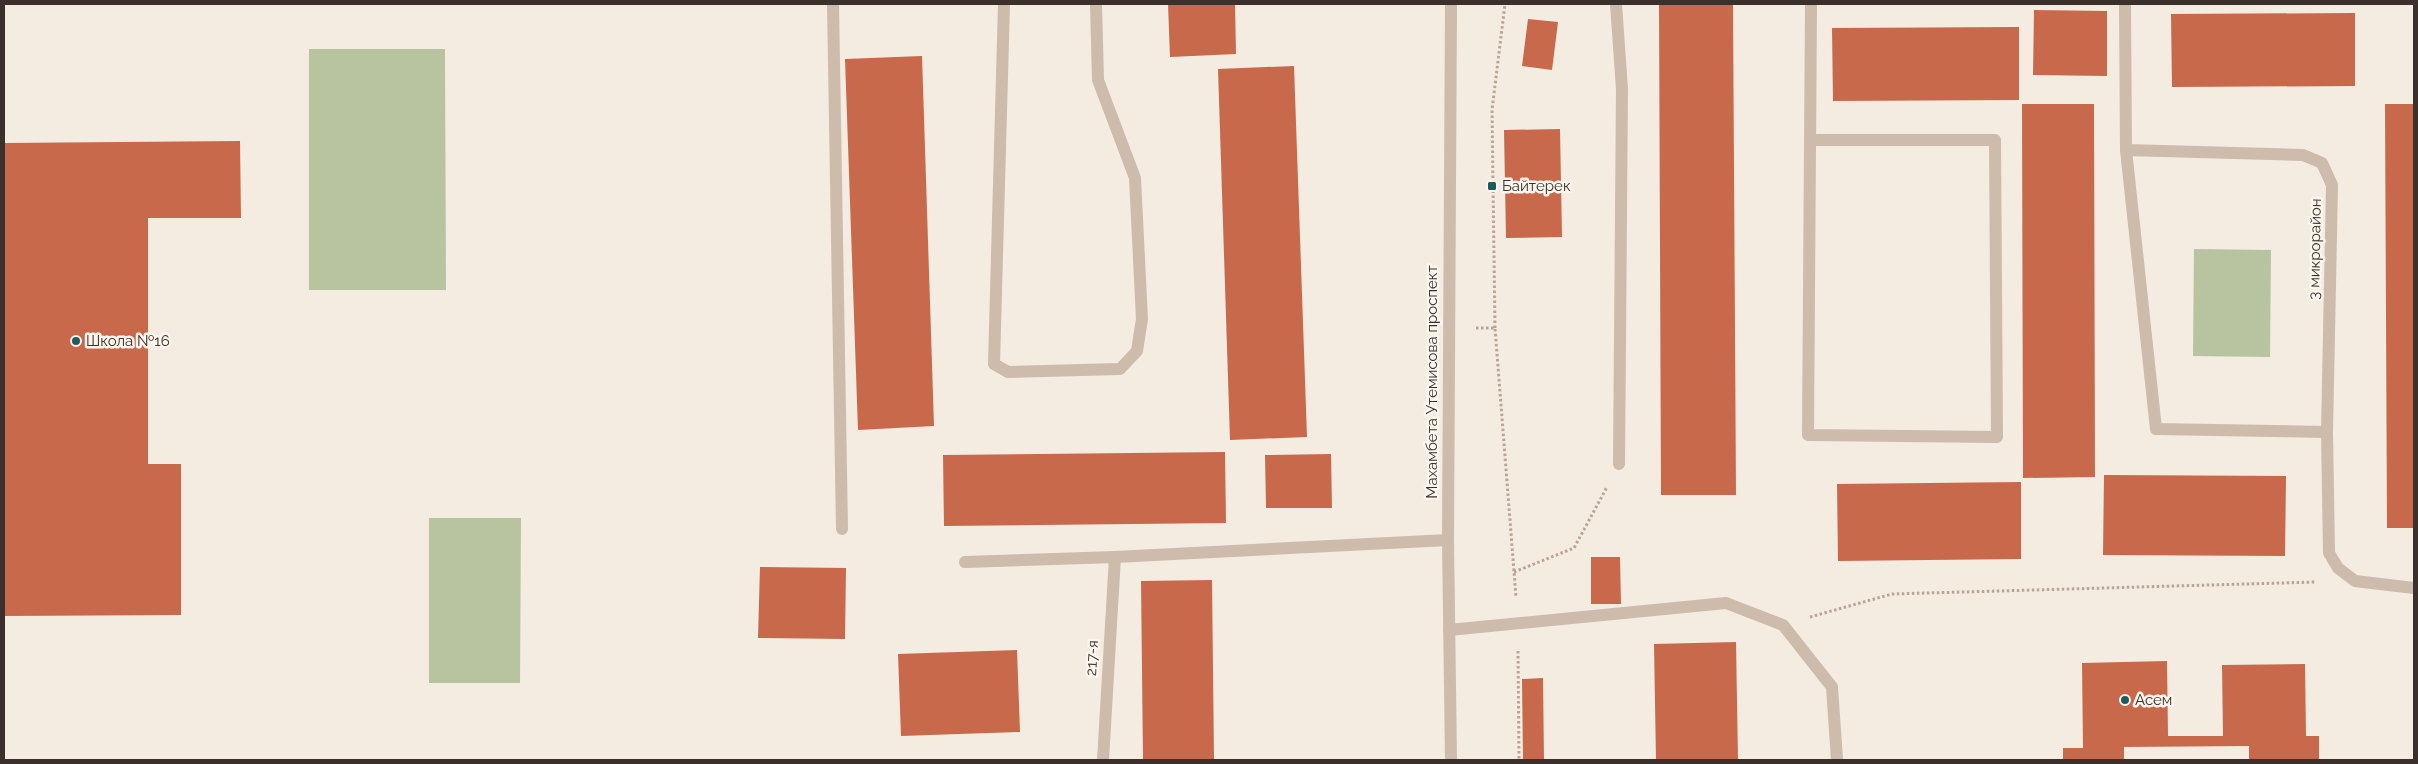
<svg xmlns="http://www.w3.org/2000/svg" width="2418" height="764" font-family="Raleway,sans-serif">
<rect width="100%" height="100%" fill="#f4ebe1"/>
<path fill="#b8c4a0" d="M 309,49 L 445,49 L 446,290 L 309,290 Z
M 2194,249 L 2271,250 L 2270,357 L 2193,356 Z
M 429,518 L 521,518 L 520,683 L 429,683 Z"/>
<path fill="#c8694b" d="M 1168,4 L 1235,4 L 1236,54 L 1170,57 Z
M 1659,4 L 1733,4 L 1736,495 L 1661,495 Z
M 2034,10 L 2107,11 L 2107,76 L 2033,75 Z
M 2355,13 L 2355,86 L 2172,87 L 2171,14 Z
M 1528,19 L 1558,22 L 1552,70 L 1522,66 Z
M 2019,27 L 2019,100 L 1833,101 L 1832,28 Z
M 922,56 L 934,426 L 858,430 L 845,59 Z
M 1294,66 L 1307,437 L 1230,440 L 1218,69 Z
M 2022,104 L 2094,104 L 2095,477 L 2023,478 Z
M 2385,104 L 2414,104 L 2414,528 L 2387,528 Z
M 1560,129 L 1562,237 L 1506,238 L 1504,130 Z
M 240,141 L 241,218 L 148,218 L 148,464 L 181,464 L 181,615 L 4,616 L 4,143 Z
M 1225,452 L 1226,523 L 944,526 L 943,455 Z
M 1331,454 L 1332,508 L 1266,508 L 1265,455 Z
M 2104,475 L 2286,476 L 2285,556 L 2103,555 Z
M 2021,482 L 2021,559 L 1838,561 L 1837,484 Z
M 1591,557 L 1620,557 L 1621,604 L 1591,604 Z
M 760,567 L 846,568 L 845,639 L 758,638 Z
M 1212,580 L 1214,760 L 1143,760 L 1141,581 Z
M 1736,642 L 1738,760 L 1656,760 L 1654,644 Z
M 1017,650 L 1020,732 L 901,736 L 898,654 Z
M 2167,661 L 2168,736 L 2223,736 L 2222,665 L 2305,664 L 2306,736 L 2319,736 L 2319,760 L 2249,760 L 2249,746 L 2124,747 L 2124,760 L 2063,760 L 2063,748 L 2083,748 L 2082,663 Z
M 1543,678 L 1544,760 L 1523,760 L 1522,679 Z"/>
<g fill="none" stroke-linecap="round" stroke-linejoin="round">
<path stroke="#b9a596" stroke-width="3" stroke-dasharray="2.5 2.5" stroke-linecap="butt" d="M 1476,328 L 1495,328 L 1516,597
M 1495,328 L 1492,110 L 1505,4
M 1514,572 L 1574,548 L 1607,487
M 1810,617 L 1892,594 L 2316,582
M 1518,651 L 1519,760"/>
<path stroke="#cdbbac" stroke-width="12" d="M 833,4 L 842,529
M 1004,4 L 994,364 L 1008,372 L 1120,369 L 1137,351 L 1142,319 L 1135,178 L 1098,80 L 1096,4
M 1616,4 L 1622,89 L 1619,464
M 1810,140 L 1995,140 L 1997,437 L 1808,435 L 1811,4
M 2126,150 L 2156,429 L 2327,432
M 965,562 L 1115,557
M 1449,630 L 1726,603 L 1783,625 L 1832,687 L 1837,760"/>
<path stroke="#cdbbac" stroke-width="12" d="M 2125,4 L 2126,150 L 2303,155 L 2322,163 L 2332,185 L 2327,432 L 2329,553 L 2338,568 L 2355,581 L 2414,588
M 1103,760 L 1115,557 L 1448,540"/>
<path stroke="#cdbbac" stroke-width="12" d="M 1451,4 L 1448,540 L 1451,760"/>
</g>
<g fill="#1f5a5e" stroke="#fbf5ee" stroke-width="2">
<rect x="1487" y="181" width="10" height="10" rx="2.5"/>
<circle cx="76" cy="341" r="5"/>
<circle cx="2125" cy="700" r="5"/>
</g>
<g text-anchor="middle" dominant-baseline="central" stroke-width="5" stroke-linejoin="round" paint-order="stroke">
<g font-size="15" fill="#3b302b" stroke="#fbf5ee" text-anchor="start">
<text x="1502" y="186">Байтерек</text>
<text x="86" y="341">Школа №16</text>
<text x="2135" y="700">Асем</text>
</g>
<g font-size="15" fill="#3b302b" stroke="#fbf5ee">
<text transform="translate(2315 249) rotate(-89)">3 микрорайон</text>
<text transform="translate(1432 382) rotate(-90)">Махамбета Утемисова проспект</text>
<text transform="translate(1092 658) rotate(-87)">217-я</text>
</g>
</g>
<rect width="2418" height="764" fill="none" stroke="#3b302b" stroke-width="10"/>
</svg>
